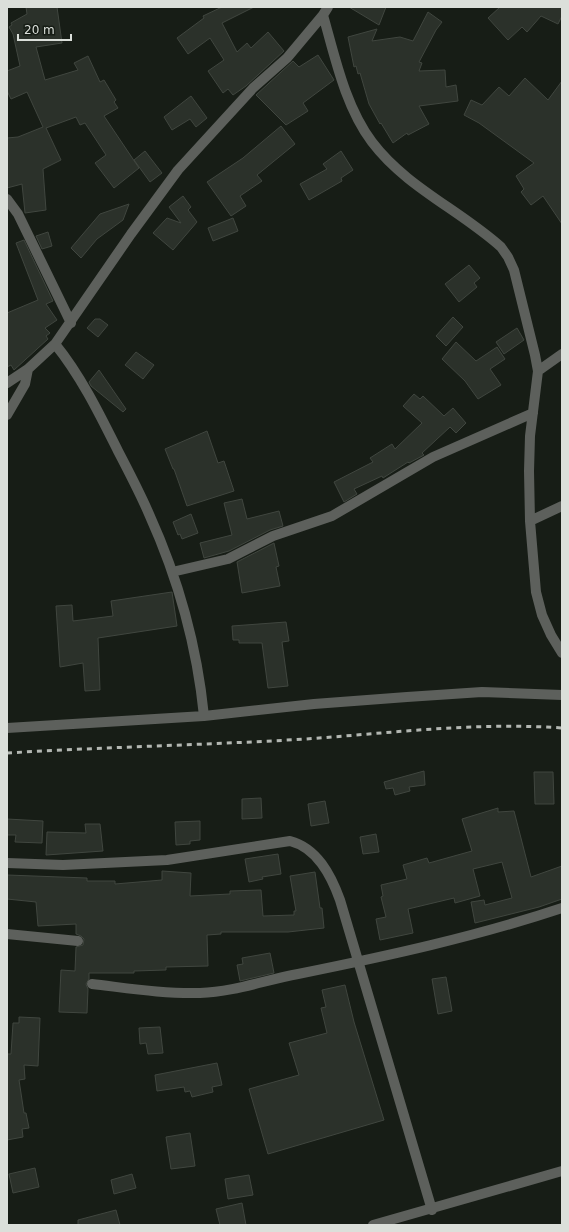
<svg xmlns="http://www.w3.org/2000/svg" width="569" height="1232" font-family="'DejaVu Sans',sans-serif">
<rect width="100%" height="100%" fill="#171d16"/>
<path fill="#2b312a" stroke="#40463f" d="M 26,7 L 57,7 L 62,43 L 36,47 L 45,80 L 78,70 L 74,63 L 88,56 L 100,82 L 104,80 L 116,100 L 114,102 L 118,108 L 104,116 L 139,168 L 114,188 L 95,163 L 106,155 L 85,123 L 80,125 L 76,117 L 46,128 L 61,160 L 43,169 L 46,210 L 25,213 L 22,184 L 7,188 L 7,138 L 18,137 L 43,127 L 27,92 L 11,99 L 7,91 L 7,71 L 20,66 L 13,34 L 9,27 L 12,25 L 11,23 L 27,14 Z
M 222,7 L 254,7 L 222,23 L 237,52 L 247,43 L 251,48 L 268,32 L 284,51 L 246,86 L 233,95 L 228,89 L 223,93 L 208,71 L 224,60 L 210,38 L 188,54 L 177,38 L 204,18 L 203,16 Z
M 349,7 L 386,7 L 379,25 Z
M 500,7 L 562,7 L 562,16 L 558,24 L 541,16 L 527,32 L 522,27 L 508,40 L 488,18 Z
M 428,12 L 442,22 L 436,30 L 419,62 L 422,63 L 419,71 L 445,70 L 446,87 L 456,85 L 458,101 L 419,106 L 429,124 L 408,135 L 407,133 L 393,143 L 381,123 L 380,124 L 369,104 L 360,73 L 358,74 L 356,66 L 354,67 L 348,37 L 377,29 L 372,41 L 400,37 L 413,41 Z
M 318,55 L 334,80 L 303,103 L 308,111 L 286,125 L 256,95 L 293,61 L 299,67 Z
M 525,78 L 548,100 L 562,81 L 562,224 L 543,196 L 531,205 L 521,192 L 524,189 L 516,176 L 534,163 L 479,123 L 464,115 L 471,100 L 482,105 L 499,87 L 509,96 Z
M 191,96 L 207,118 L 196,127 L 190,119 L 172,130 L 164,117 Z
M 281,126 L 295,144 L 257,175 L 262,181 L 240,196 L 246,206 L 231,216 L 207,182 L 243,158 Z
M 145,151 L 162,173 L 150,182 L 134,160 Z
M 341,151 L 353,170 L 341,178 L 342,181 L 309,200 L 300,184 L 327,169 L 323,164 Z
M 183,196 L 191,207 L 188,210 L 197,222 L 173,250 L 153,233 L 167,218 L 181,223 L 169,207 Z
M 129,204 L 123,220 L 97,239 L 81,258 L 71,248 L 100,214 Z
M 233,218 L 238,231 L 213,241 L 208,228 Z
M 48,232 L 52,246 L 42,249 L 36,236 Z
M 24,240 L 53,301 L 46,304 L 57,320 L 45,328 L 50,333 L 46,336 L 48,339 L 14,370 L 11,365 L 7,367 L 7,313 L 38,300 L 16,243 Z
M 469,265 L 480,278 L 474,283 L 477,287 L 459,302 L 445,284 Z
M 453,317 L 463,327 L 446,346 L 436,336 Z
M 95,319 L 100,319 L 108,325 L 98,337 L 87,328 Z
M 517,328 L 524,340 L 504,354 L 496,342 Z
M 456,342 L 476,361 L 497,347 L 505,359 L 490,369 L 501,385 L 478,399 L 465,381 L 442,359 Z
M 136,352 L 154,365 L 143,379 L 125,365 Z
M 99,370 L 126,409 L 123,412 L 91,386 L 89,382 Z
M 414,394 L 420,399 L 423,396 L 444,416 L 453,408 L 466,423 L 456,433 L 450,427 L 422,453 L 424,455 L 409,463 L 408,462 L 383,478 L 382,476 L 354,489 L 357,494 L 344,502 L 334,482 L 373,462 L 370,458 L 392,444 L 395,449 L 422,423 L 403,406 Z
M 207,431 L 218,463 L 224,461 L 234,491 L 187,506 L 174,469 L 173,469 L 165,449 Z
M 242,499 L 247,519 L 279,511 L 283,526 L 270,530 L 229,551 L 204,558 L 200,543 L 232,535 L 224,503 Z
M 191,514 L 198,533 L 182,539 L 180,534 L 178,535 L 173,522 Z
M 274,543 L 279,566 L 276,567 L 280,586 L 242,593 L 237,562 Z
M 172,592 L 177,626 L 98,638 L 100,690 L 85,691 L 83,663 L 60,667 L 56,606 L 72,605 L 73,621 L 113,616 L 111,601 Z
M 286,622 L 289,641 L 282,642 L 288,686 L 268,688 L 262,643 L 239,643 L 239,640 L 233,640 L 232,626 Z
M 424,771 L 425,785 L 409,787 L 410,791 L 395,795 L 393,788 L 386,789 L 384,782 Z
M 534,772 L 553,772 L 554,804 L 535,804 Z
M 261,798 L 262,818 L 242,819 L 242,799 Z
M 325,801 L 329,823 L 311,826 L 308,804 Z
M 498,808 L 498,812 L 514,811 L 531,877 L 562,866 L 562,899 L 539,907 L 475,923 L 471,902 L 484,900 L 485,905 L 512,898 L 502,862 L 473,869 L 480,896 L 455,903 L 454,898 L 408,909 L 413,933 L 380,940 L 376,919 L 386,917 L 381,897 L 383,896 L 381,885 L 407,879 L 403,865 L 427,858 L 429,863 L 472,851 L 462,819 Z
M 7,819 L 43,821 L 42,843 L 15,842 L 16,835 L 7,835 Z
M 200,821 L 200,840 L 190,841 L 190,844 L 176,845 L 175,822 Z
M 85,824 L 100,824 L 103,851 L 46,855 L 47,832 L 86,833 Z
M 376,834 L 379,852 L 363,854 L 360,837 Z
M 278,854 L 281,874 L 262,877 L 263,879 L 249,882 L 245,859 Z
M 162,871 L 191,873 L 190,896 L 230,894 L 230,891 L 261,890 L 263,916 L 294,915 L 294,911 L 296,911 L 290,876 L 315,872 L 320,908 L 322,908 L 324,928 L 288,932 L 221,932 L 221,934 L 207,935 L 208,966 L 166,967 L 166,970 L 134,971 L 134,973 L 89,973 L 89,979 L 86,984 L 88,989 L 87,1013 L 59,1012 L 61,970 L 75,971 L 76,947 L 83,945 L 84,939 L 81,936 L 76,934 L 76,924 L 38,926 L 36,902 L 7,899 L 7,875 L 87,878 L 87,881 L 115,881 L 115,884 L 162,880 Z
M 270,953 L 274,973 L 240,981 L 237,965 L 243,964 L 242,958 Z
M 446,977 L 452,1011 L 438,1014 L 432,979 Z
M 345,985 L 354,1022 L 384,1120 L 268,1154 L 249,1089 L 299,1075 L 289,1043 L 327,1033 L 321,1008 L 326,1007 L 322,990 Z
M 19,1017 L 40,1018 L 38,1066 L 24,1065 L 25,1079 L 19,1080 L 24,1113 L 26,1113 L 29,1128 L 22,1129 L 23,1137 L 7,1140 L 7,1054 L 11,1054 L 13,1023 L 19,1023 Z
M 160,1027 L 163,1053 L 148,1054 L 146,1043 L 140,1044 L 139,1028 Z
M 217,1063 L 222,1085 L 212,1087 L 213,1092 L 192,1097 L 190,1091 L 185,1092 L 184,1087 L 157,1091 L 155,1075 Z
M 190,1133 L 195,1166 L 171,1169 L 166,1137 Z
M 35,1168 L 39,1187 L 13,1193 L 9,1174 Z
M 132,1174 L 136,1188 L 114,1194 L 111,1180 Z
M 249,1175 L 253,1195 L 228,1199 L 225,1179 Z
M 242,1203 L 246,1225 L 220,1225 L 216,1209 Z
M 116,1210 L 120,1225 L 78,1225 L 78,1220 Z"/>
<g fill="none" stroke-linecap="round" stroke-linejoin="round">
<path stroke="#5d605c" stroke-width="10" d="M 323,15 C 335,57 345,106 372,142 C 406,187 460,210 501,247 L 508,257 L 514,270 L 535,355 L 538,371 L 530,436 L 529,471 L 530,521 L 536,592 L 542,615 L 551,635 L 562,653
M 7,199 L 18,214 L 71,323
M 55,344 C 81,376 100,415 118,451 C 129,472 140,493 149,514 C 178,578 197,646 204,716
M 538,371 L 562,354
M 7,383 L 28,369 L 55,344 L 131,234 L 178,170 L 253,88 L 287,58 L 323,15 L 328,7
M 7,415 L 25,384 L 28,369
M 530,521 L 562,506
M 172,572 L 228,559 L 273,536 L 332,516 L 433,457 L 533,413
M 7,728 L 204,716 L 314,704 L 407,697 L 482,692 L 562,695
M 7,863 L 63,865 L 167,860 L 290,841 C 317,848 331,875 340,900 L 432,1210
M 7,934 L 78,941
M 92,984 C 127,988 164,994 200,993 C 234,992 265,980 298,974 C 387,956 475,937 562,908
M 373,1225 L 562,1171"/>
<path stroke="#b3b7b2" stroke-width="3" stroke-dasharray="5 5" stroke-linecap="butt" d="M 7,753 C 106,747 206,745 306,739 C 391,733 477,722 562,728"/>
</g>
<rect width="569" height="1232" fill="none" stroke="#dbdfda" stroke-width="16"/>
<path d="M18 34v6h53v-6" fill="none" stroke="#dbdfda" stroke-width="2"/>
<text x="24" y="34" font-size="12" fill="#dbdfda" stroke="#171d16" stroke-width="3" paint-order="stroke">20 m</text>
</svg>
